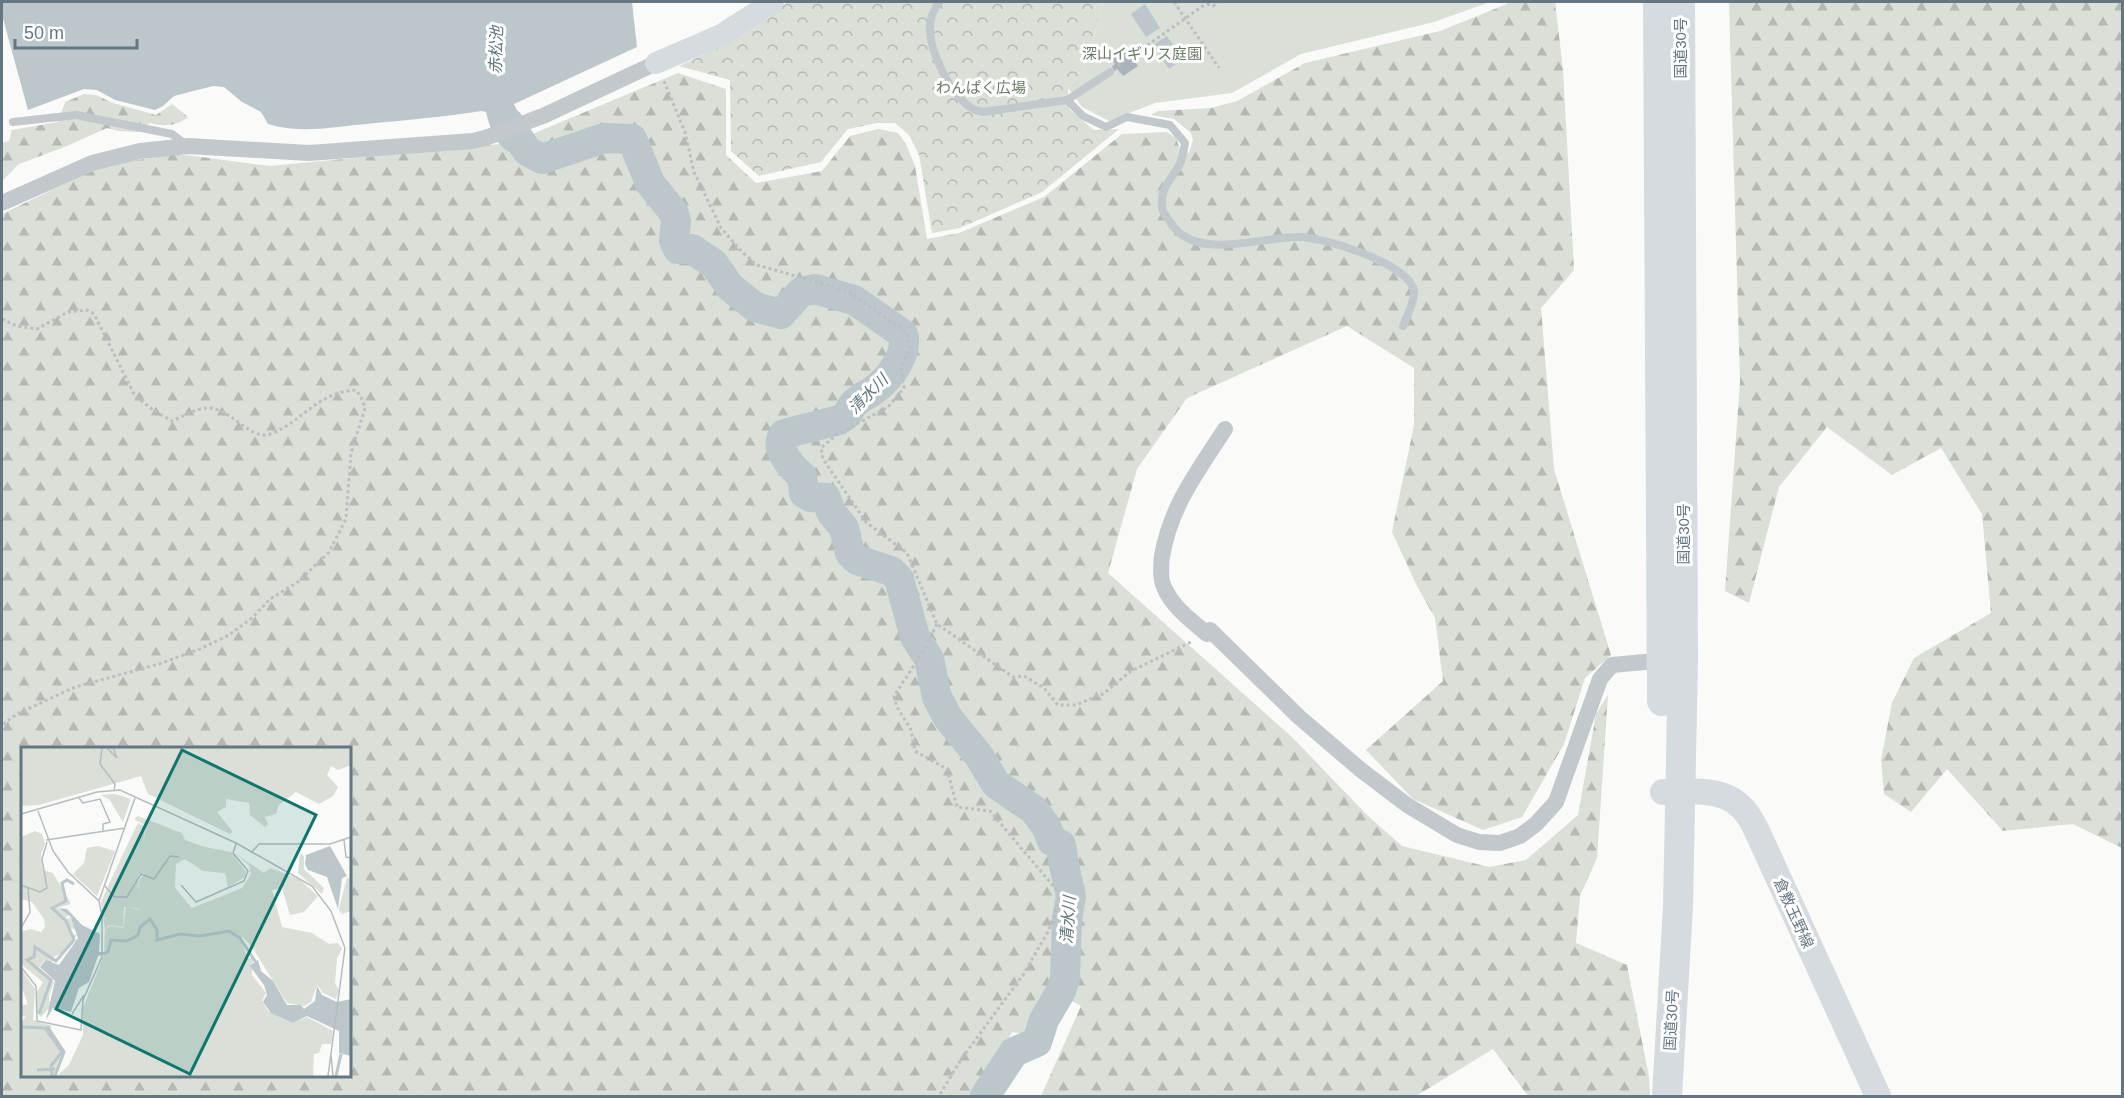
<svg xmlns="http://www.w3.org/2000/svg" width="2124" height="1098" font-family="Arial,'Noto Sans JP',sans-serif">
<defs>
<pattern id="forest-firs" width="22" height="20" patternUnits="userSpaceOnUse" patternTransform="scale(1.5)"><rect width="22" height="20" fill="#dadfd7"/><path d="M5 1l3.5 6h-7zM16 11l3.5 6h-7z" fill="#b4b9b4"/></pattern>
<pattern id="park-crowns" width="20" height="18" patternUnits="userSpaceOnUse" patternTransform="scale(1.5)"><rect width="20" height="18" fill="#dadfd7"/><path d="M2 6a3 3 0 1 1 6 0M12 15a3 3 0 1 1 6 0" fill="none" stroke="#b4b9b4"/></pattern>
</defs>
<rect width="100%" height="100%" fill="#fafaf8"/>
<path fill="url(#forest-firs)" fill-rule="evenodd" d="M 1508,2 L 1555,2 L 1563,70 L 1574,270 L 1541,308 L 1554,469 L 1611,655 L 1585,678 L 1564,744 L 1522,817 L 1483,830 L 1413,799 L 1366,750 L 1443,681 L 1435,618 L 1417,586 L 1392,532 L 1414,425 L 1414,368 L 1347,326 L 1187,398 L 1137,469 L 1108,573 L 1292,737 L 1367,815 L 1402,846 L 1489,867 L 1526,860 L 1578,815 L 1596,714 L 1608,695 L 1597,858 L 1580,896 L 1576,943 L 1627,965 L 1649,1077 L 1650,1096 L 1528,1096 L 1493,1049 L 1416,1096 L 1041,1096 L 1081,1006 L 1059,994 L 1043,1010 L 1032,1035 L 1012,1032 L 982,1086 L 973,1096 L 2,1096 L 2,214 L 87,173 L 117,163 L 178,154 L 270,166 L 511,143 L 678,73 L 726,89 L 726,155 L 756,183 L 822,171 L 850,136 L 878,129 L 898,133 L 906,144 L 915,166 L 927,239 L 959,233 L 1044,197 L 1122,134 L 1167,132 L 1176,138 L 1181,152 L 1189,153 L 1193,140 L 1191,133 L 1174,119 L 1151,115 L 1158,111 L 1211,108 L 1237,101 L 1305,63 L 1440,31 L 1507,4 ZM 22,748 L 350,748 L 350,1076 L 22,1076 Z
M 1729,2 L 2122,2 L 2122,848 L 2073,824 L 2003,831 L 1947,769 L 1911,812 L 1884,794 L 1881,760 L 1892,703 L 1914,658 L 1991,613 L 1982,514 L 1941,448 L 1892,475 L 1827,427 L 1779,487 L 1749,603 L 1725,591 L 1740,382 Z
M 84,94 L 96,95 L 113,103 L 156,115 L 172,104 L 188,117 C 176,126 165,127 150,123 L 137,132 L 119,131 L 107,128 L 67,146 L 19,164 L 2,181 L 2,143 L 9,141 L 12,130 L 58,122 L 65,102 Z"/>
<path fill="url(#park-crowns)" d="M 788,2 L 1104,2 L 1083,70 L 1068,88 L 1069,109 L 1094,130 L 1119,129 L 1042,192 L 960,228 L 932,233 L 919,155 L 909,135 L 895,123 L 877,123 L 848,129 L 821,162 L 759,176 L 731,151 L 730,80 L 679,66 C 722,47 751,30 788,2 Z"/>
<path fill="#dadfd7" d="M 1104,2 L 1490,2 L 1434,22 L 1301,54 L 1232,93 L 1155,103 L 1109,121 L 1082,107 L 1068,88 L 1083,70 Z"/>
<path fill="#bbc7cb" d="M 2,2 L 632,2 L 637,47 L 514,104 L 535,150 L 532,161 C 525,156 522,157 514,154 C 496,148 490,128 486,112 L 482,111 C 444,117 405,120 366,124 C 333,127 300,134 268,124 L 261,112 L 242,102 L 224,87 L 213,86 L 174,96 L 163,106 L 155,110 L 115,100 L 97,90 L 84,89 L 28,110 L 2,15 Z
M 1145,4 L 1160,28 L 1146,37 L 1131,14 Z
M 1167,36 L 1183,59 L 1169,69 L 1153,45 Z"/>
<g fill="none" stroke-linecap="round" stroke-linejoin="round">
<path stroke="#bbc7cb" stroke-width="30" d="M 509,123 L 527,151 L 542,159 L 604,138 L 632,139 L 650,183 L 674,213 L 676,222 L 674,241 L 678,249 L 692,249 L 714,264 L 730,287 L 755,307 L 781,314 L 801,292 L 815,289 L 854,300 L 903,334 C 909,354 889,379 874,390 C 869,394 863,396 858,400 C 848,407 852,414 839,420 L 784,434 C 773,447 791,467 802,476 L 804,493 L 810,497 L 826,498 L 831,512 L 844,528 L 850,553 L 857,560 L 891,571 L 899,579 L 915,637 L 929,659 L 937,697 L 948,718 L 979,756 L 996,784 L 1034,810 L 1046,826 L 1052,841 L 1061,845 L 1064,865 L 1071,896 L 1067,920 L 1065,978 L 1061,991 L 1044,1020 L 1037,1042 L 1014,1052 L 985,1096"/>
</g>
<path fill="#aab3b9" stroke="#dcdcda" stroke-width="1.5" d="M 1124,45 L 1139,66 L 1123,77 L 1117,70 L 1114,72 L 1111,66 L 1114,64 L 1108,55 Z"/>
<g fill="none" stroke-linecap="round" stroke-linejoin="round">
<path stroke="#bbbfc2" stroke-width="3" stroke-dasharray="3 3" stroke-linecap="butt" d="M 1174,2 L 1219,68
M 1207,4 L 1213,6 L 1218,2
M 1118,66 L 1207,3
M 664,81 L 685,132 L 694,172 L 721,228 L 742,252 L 757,265 L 848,291 L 907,333 L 910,347 L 901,367 L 904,388 L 888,407 L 836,435 L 821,448 L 823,459 L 866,522 L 907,553 L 937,624 L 1013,677 L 1024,676 L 1044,688 L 1058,705 L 1076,705 L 1103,694 L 1131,671 L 1193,641
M 2,319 L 17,326 L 37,329 L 68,312 L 87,310 L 94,314 L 135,396 L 156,412 L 172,421 C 182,417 197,408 207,408 C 231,407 249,441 270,434 C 303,422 315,393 356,390 L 361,397 L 365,408 L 351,453 L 346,519 L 329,552 L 298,582 L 270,599 L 252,618 L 229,635 L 200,649 L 159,664 L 75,687 L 17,714 L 2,725
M 937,624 L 926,647 L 894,696 L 897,707 L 911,730 L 915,751 L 947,769 L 957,807 L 990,811 L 1061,895 L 1049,930 L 1023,975 L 962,1058 L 939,1096"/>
<path stroke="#c3c8cc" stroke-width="8" d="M 939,2 C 936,7 932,13 931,19 C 925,45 949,92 970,107 C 973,110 979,111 983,112 L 1067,100 L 1083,116 L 1106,127 L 1127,117 L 1170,125 L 1185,143 C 1184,149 1183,155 1181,161 C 1174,179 1157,188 1163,211 C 1164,214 1168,219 1170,222 C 1196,263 1260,236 1299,237 C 1324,237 1410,264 1414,291 C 1415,301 1407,316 1403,326
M 1067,100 L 1110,72
M 13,122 L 76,115 L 172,134 L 185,144"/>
<path stroke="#c3c8cc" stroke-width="16" d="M 2,203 L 92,163 L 140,151 L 188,146 L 309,153 L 473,141 C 498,136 519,124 543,116 L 656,63
M 1225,429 C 1198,471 1171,505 1162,556 C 1161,565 1160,579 1164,587 C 1173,608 1191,620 1207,634 L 1210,630 L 1299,717 L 1361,770 L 1407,805 L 1457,835 L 1479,842 L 1500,843 L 1520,836 L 1536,824 L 1556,802 L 1600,679 L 1612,665 L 1667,660"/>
<path stroke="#d6dbdf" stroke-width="22" d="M 656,63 L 721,35 L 773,2"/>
<path stroke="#d6dbdf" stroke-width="26" d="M 1663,792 C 1687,791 1722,788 1740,806 C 1747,812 1752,821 1756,829 L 1878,1096"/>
<path stroke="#d6dbdf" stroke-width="30" d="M 1658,2 L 1662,701
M 1667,1096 L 1678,906 L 1683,660 L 1680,2"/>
</g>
<g text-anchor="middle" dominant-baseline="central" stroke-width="6" stroke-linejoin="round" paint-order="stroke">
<g font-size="15" fill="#657683" stroke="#fff">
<text transform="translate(1680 48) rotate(-90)">国道30号</text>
<text transform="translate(1683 534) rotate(-90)">国道30号</text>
<text transform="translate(1794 913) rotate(66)">倉敷玉野線</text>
<text transform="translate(1671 1020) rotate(-87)">国道30号</text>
</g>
<g font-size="15" fill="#687a64" stroke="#fff">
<text x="1142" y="53">深山イギリス庭園</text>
<text x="981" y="87">わんぱく広場</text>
</g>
<g font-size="16" font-style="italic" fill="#60757c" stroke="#fff">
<text transform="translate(496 50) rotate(-88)">赤松池</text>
<text transform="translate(868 394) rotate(-45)">清水川</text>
<text transform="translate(1068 920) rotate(-86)">清水川</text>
</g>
</g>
<g transform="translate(21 747)">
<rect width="330" height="330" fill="#fafaf8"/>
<path d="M 77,99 L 94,104 L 76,149 L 52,127 L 63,116 L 66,101 Z" fill="#dadfd7"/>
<path d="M 0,1 L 330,1 L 330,18 L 317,23 L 310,19 L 306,28 L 317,40 L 312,49 L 298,57 L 275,45 L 258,58 L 255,67 L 244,70 L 247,77 L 244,80 L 229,68 L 228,56 L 205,52 L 205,60 L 196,65 L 212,85 L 209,87 L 127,47 L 120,29 L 18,58 L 0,59 ZM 117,69 L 161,86 L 164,93 L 184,100 L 210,105 L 225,125 L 224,130 L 207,140 L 204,126 L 182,124 L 164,112 L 155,117 L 154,141 L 171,161 L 221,141 L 230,127 L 228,118 L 215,107 L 243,126 L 249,121 L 278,132 L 297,149 L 283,165 L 269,168 L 261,141 L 251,143 L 261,180 L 291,186 L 308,197 L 317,196 L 321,202 L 316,211 L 314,236 L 318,243 L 315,252 L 302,246 L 296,238 L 290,255 L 283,259 L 266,256 L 231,200 L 222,190 L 219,192 L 227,211 L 232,210 L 231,228 L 245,246 L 241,254 L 247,264 L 272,276 L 286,270 L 312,284 L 310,297 L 301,297 L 298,306 L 293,307 L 292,329 L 36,329 L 48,318 L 62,288 L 62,261 L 83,208 L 84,183 L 89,179 L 102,181 L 105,160 L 119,163 L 118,133 L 124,126 L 117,127 L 125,79 L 113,72 ZM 14,84 L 21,87 L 24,97 L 20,107 L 22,123 L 32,126 L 50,157 L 36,161 L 48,168 L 43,172 L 49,171 L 54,182 L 48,181 L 49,186 L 56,188 L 45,205 L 32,210 L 31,217 L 24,213 L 18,220 L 33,235 L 28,248 L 29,260 L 20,270 L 16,266 L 16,245 L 22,235 L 0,217 L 0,185 L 9,182 L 20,185 L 24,180 L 23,172 L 11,155 L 0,152 L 0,90 ZM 279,106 L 283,109 L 283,122 L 303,141 L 301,147 L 277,126 ZM 326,130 L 330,134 L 330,164 L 321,167 L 318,162 ZM 0,222 L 14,242 L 12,273 L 31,279 L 28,284 L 43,305 L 33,329 L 0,329 L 0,275 L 5,270 L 0,268 L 0,259 L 7,257 L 0,239 Z" fill="#dadfd7"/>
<path d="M 94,47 L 110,52 L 102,75 L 88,52 L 79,48 ZM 95,122 L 108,134 L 117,133 L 120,158 L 119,162 L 103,160 L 102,180 L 88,178 L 84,183 L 80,155 Z" fill="#dadfd7"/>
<path d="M 117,76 L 124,79 L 120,117 L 116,134 L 109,137 L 95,122 Z" fill="#dadfd7"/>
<path d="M 309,99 L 326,129 L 321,131 L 317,162 L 306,130 L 287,123 L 284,117 L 285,108 ZM 37,161 L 46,162 L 61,178 L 79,187 L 78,205 L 86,206 L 77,209 L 68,235 L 58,241 L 50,265 L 32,261 L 25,273 L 34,234 L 19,220 L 25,213 L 38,218 L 57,191 L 49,169 ZM 237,213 L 240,224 L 252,234 L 266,258 L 280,258 L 283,262 L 294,254 L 296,239 L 301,248 L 316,255 L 330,252 L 330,309 L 318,306 L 318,284 L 286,269 L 272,276 L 250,266 L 242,255 L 246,248 L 243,238 L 229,219 Z" fill="#bbc7cb"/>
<path fill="none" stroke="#bbc7cb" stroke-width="3" d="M 82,207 L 87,205 L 90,193 L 106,194 L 117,188 L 119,180 L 129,172 L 136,183 L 136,193 L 159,187 L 179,189 L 208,184 L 219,191 L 236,217M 18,267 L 30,233 L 6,213 L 13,210 L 14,200 L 35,214 L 53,193 L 45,174 L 31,161 L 45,154 L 41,136 L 46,133 L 53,137M 26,279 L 43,305 L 34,329M 0,280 L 24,281 L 41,305 L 30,319 L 31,329M 16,323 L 34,322M 315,329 L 320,307"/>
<path fill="none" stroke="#b5bdc2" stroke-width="1.5" d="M 81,1 L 79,17 L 94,37 L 93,44M 86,1 L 96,11 L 92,1M 58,51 L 62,56 L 79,52 L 89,75 L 82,77 L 82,84M 0,67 L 76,45 L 99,43 L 215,96 L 291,139 L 310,164 L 324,201 L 307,329M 25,93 L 104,81M 323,93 L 325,110 L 330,111M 230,106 L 238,97 L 309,97 L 330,90M 0,138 L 19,145 L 26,141 L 21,112 L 26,95M 160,138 L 175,155 L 223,134 L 227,124 L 212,106 L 215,97M 84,139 L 93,150 L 106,150 L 120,127 L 133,132 L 149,109 L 158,110M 78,154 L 114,51M 0,181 L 9,165 L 7,141M 0,220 L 15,239 L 16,274 L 60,283 L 62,253 L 81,210 L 81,168 L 78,154 L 47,125 L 32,104 L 17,64M 51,267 L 63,248M 310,308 L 312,329"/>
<path fill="#0f766e" fill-opacity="0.15" stroke="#0f766e" stroke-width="3" d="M 161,3 L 295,68 L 169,327 L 35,262 Z"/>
<rect width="330" height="330" fill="none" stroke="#657683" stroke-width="3"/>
</g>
<rect width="2124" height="1098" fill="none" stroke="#657683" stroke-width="6"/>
<path d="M15 39v9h122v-9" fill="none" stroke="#657683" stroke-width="3"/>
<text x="24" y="39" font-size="18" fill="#657683" stroke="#ffffff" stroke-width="4.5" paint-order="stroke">50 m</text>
</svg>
